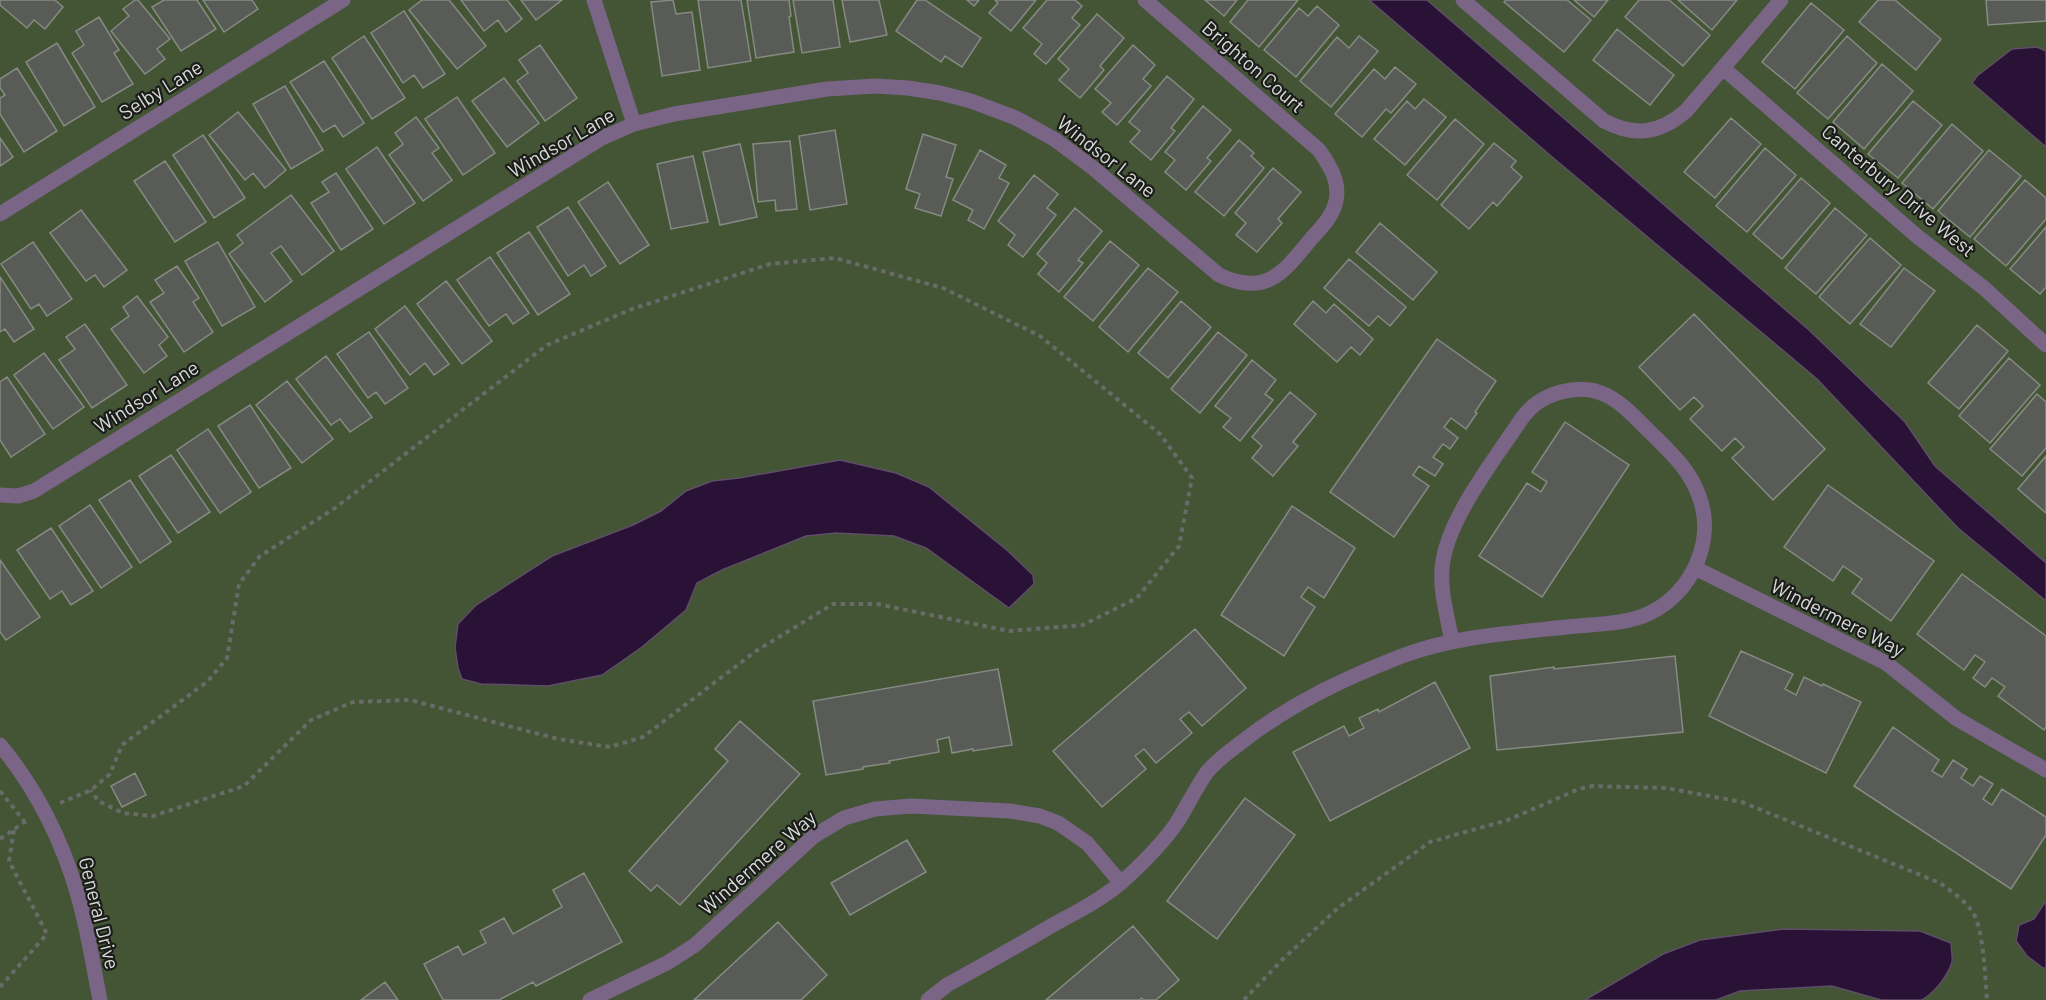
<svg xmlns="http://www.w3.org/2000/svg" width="2046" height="1000" font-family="Barlow,sans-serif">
<rect width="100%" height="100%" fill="#333631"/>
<path fill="#435535" d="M 0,0 L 2046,0 L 2046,1000 L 0,1000 Z"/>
<path fill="#291235" stroke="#5e4e66" stroke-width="1.5" d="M 1369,0 L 1427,0 L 1809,330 L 1905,422 L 1935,466 L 2046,563 L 2046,601 L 1958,528 L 1817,379 L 1551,156 Z
M 2037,47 L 2046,51 L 2046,147 L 1972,83 L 1977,76 L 2012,49 Z
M 840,460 L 896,473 L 929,487 L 1008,551 L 1033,575 L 1034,584 L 1009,608 L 926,548 L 894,536 L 836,533 L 806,536 L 722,570 L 697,583 L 686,610 L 642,647 L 602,675 L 548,686 L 481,684 L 462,679 L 458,668 L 455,647 L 458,624 L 476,605 L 552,556 L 633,525 L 661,511 L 686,491 L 712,481 L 739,478 Z
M 2046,901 L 2046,968 L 2043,968 L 2027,956 L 2016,941 L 2019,925 L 2034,919 Z
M 1783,929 L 1920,931 L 1951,943 C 1951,948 1953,957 1952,962 C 1948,976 1934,993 1922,1000 L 1881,1000 L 1832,986 L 1740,991 L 1716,1000 L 1585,1000 L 1663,954 L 1700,940 Z"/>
<path fill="#595c56" stroke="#868a83" stroke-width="1.5" d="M 0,0 L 55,0 L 63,7 L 45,29 L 34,20 L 27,28 L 0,5 Z
M 135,0 L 138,0 L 170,39 L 157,49 L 165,59 L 145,74 L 111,31 L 129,16 L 123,9 Z
M 164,0 L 197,0 L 216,29 L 181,51 L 152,7 Z
M 203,0 L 252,0 L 258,9 L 224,32 Z
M 422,0 L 449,0 L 486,46 L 457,69 L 409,10 Z
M 461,0 L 507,0 L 522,19 L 506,32 L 498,20 L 484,31 Z
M 521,0 L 562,0 L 536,20 Z
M 673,0 L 676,14 L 692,12 L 700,70 L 662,76 L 651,2 Z
M 698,0 L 741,0 L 751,61 L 708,68 Z
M 747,0 L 789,0 L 791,16 L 789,17 L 794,52 L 756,58 Z
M 793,0 L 833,0 L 840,47 L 802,53 Z
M 842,0 L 879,0 L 887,35 L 850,42 Z
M 917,0 L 925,0 L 981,38 L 962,67 L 945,56 L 941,62 L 896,31 Z
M 967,0 L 979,0 L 974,6 Z
M 995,0 L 1036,0 L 1011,31 L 989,13 L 998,3 Z
M 1047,0 L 1075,0 L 1082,6 L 1072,18 L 1080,25 L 1046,64 L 1034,54 L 1042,44 L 1023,28 Z
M 1205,0 L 1237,0 L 1224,16 Z
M 1248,0 L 1298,0 L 1259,47 L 1230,22 Z
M 1506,0 L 1567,0 L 1591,20 L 1564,52 L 1504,2 Z
M 1574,0 L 1608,0 L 1594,17 Z
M 1639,0 L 1669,0 L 1710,35 L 1683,66 L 1625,17 Z
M 1678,0 L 1737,0 L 1712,30 Z
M 1878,0 L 1895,0 L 1941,39 L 1916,70 L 1859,22 Z
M 1986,0 L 2046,0 L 2046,21 L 1988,25 Z
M 1811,3 L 1844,30 L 1795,89 L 1762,62 Z
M 1317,6 L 1339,25 L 1296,77 L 1264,50 L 1299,8 L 1308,16 Z
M 404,11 L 445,74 L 423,88 L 414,75 L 403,83 L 371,33 Z
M 1097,14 L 1124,38 L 1100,66 L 1104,70 L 1080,98 L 1059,80 L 1069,69 L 1058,59 Z
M 99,17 L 119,50 L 114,53 L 133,84 L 102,102 L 72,53 L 84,45 L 76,31 Z
M 1617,29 L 1674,75 L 1650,105 L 1593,60 Z
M 364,36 L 405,98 L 372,119 L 332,58 Z
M 1359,36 L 1378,51 L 1331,107 L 1300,81 L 1337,37 L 1349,48 Z
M 1847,36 L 1877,63 L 1828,119 L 1797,93 Z
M 57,43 L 95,107 L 64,126 L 26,62 Z
M 540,45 L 577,98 L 545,121 L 517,81 L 528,73 L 519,60 Z
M 1133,45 L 1155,65 L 1143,79 L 1151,86 L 1117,125 L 1102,112 L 1111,103 L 1095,89 Z
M 324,61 L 364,123 L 343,137 L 335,125 L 323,132 L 290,82 Z
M 1882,64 L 1913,91 L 1864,149 L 1833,122 Z
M 1395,67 L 1416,84 L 1391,113 L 1386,109 L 1362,137 L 1335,114 L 1374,69 L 1385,79 Z
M 17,68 L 57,131 L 24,152 L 0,114 L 0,98 L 5,95 L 0,88 L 0,79 Z
M 1167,76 L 1194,99 L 1171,128 L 1175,131 L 1151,160 L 1130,142 L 1140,131 L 1129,122 Z
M 504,78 L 539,123 L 507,147 L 472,101 Z
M 285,86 L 323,150 L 291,169 L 253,104 Z
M 457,97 L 495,153 L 463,175 L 425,119 Z
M 1424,99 L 1446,117 L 1405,165 L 1374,139 L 1407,101 L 1415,109 Z
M 1913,101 L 1942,125 L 1898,178 L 1868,154 Z
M 1203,106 L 1231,130 L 1207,158 L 1211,161 L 1186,190 L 1165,172 L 1175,160 L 1165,152 Z
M 238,112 L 286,170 L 265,188 L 253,173 L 245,180 L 209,135 Z
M 416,117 L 439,148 L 432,153 L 452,180 L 423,201 L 389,155 L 403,144 L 395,133 Z
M 1731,118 L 1761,144 L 1715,198 L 1684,172 Z
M 1455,119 L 1484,144 L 1437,200 L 1407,175 Z
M 1952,124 L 1983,151 L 1933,209 L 1902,183 Z
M 835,130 L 847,204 L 810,210 L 799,136 Z
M 923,134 L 956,145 L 946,177 L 953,179 L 941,216 L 915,208 L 920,194 L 906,189 Z
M 203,135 L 245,198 L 214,218 L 173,155 Z
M 0,138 L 13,157 L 0,166 Z
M 1239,140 L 1254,153 L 1251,156 L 1264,168 L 1224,216 L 1195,192 Z
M 790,141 L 797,209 L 776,211 L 775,200 L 758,202 L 753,144 Z
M 1494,143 L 1516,161 L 1511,167 L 1522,177 L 1497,206 L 1493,202 L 1469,229 L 1441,205 Z
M 740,144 L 757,217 L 720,225 L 703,152 Z
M 377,147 L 415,203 L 384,224 L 346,169 Z
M 1765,148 L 1796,175 L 1747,232 L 1716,206 Z
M 980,150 L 1006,165 L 999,178 L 1009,183 L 984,229 L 968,220 L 973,210 L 953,200 Z
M 1989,150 L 2021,176 L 1970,237 L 1938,211 Z
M 693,156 L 708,222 L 671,229 L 657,164 Z
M 165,161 L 206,222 L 175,242 L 134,181 Z
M 1273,168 L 1301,192 L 1278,219 L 1282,223 L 1257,252 L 1236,235 L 1246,223 L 1235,213 Z
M 336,173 L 373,229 L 341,250 L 311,203 L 329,192 L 322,182 Z
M 1034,175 L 1058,194 L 1047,208 L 1056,215 L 1023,257 L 1008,245 L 1015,235 L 998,221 Z
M 1801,178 L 1830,203 L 1782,259 L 1753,234 Z
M 2025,180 L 2046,198 L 2046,219 L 2006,266 L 1974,239 Z
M 608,182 L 649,245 L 620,264 L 578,202 Z
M 291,195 L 334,251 L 302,275 L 281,246 L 271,253 L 292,281 L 265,302 L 229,254 L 243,243 L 237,235 Z
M 568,207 L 606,266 L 591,276 L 584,265 L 568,276 L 537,227 Z
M 1075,208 L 1102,231 L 1078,260 L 1083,263 L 1059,292 L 1038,274 L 1047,263 L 1037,254 Z
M 1835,208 L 1867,235 L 1816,294 L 1785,268 Z
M 81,210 L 127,270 L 104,287 L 95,275 L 86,281 L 50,233 Z
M 1380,223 L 1437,272 L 1413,300 L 1356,252 Z
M 2046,227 L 2046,287 L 2040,294 L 2010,269 Z
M 529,232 L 570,294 L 538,315 L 497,253 Z
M 1870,238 L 1901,265 L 1850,324 L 1819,297 Z
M 1110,241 L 1139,265 L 1093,321 L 1064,297 Z
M 33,242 L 72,299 L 47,316 L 39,304 L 31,309 L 1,264 Z
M 218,242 L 255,307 L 222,326 L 185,261 Z
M 490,257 L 529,313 L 513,324 L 506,314 L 489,326 L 457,280 Z
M 1349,259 L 1406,307 L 1390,326 L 1378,316 L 1369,326 L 1324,288 Z
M 177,266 L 199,298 L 193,302 L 213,332 L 184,352 L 150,302 L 164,293 L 155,280 Z
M 1148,268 L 1178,292 L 1128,352 L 1099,327 Z
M 1904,268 L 1935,291 L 1891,347 L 1860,324 Z
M 0,277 L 34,329 L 14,342 L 5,329 L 0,332 Z
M 446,281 L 492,341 L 462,364 L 417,304 Z
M 137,296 L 168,337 L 159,345 L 167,356 L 144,373 L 111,329 L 129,316 L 123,307 Z
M 1181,301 L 1211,327 L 1168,378 L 1138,353 Z
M 1313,301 L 1326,313 L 1334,304 L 1373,339 L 1360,355 L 1351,347 L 1337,362 L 1294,324 Z
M 405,306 L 449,364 L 434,375 L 425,363 L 410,375 L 375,329 Z
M 1694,314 L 1825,449 L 1773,500 L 1732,458 L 1744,447 L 1735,438 L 1722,451 L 1690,419 L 1703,406 L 1694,397 L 1680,410 L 1639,367 Z
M 85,324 L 127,385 L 92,408 L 59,360 L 75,349 L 66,337 Z
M 1977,325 L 2008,351 L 1959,409 L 1928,383 Z
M 369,332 L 408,388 L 385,404 L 376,392 L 368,398 L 337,354 Z
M 1218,332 L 1247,355 L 1200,413 L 1171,389 Z
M 1437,339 L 1496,381 L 1475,412 L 1477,413 L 1466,429 L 1451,418 L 1444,427 L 1458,438 L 1450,449 L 1443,444 L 1433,457 L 1443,464 L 1435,476 L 1419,466 L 1413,475 L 1429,486 L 1394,537 L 1330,492 Z
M 44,353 L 84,407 L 53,429 L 14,375 Z
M 326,356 L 372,417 L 350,432 L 340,419 L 331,425 L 296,379 Z
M 2009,358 L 2040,385 L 1990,443 L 1959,416 Z
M 1252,360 L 1276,380 L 1265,394 L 1273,400 L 1240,441 L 1223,427 L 1231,418 L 1215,406 Z
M 7,377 L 45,434 L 11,457 L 0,440 L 0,382 Z
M 287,381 L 333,439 L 302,463 L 256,405 Z
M 1290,392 L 1316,414 L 1293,442 L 1298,446 L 1273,476 L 1252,458 L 1262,446 L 1252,437 Z
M 2037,394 L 2046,402 L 2046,448 L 2022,476 L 1990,449 Z
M 250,405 L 291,468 L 259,488 L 218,426 Z
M 1565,422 L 1629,465 L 1542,597 L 1479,556 L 1527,483 L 1541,492 L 1547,482 L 1532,472 Z
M 208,429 L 251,492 L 220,513 L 177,450 Z
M 171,455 L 210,512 L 178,533 L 139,476 Z
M 2046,456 L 2046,513 L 2018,489 Z
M 130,480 L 171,542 L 140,563 L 99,500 Z
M 1828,485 L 1934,561 L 1891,621 L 1852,593 L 1862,579 L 1843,566 L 1833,581 L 1784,547 Z
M 90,505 L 132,567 L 101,588 L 59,526 Z
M 1292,506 L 1355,548 L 1324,598 L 1308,587 L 1301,597 L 1315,607 L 1284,656 L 1221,615 Z
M 51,528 L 93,591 L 71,605 L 62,591 L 50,599 L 17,550 Z
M 0,560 L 40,617 L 6,640 L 0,632 Z
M 1962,574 L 2046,636 L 2046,727 L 2044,730 L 1998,696 L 2005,687 L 1992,678 L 1985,687 L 1973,678 L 1985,662 L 1975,655 L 1964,670 L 1917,634 Z
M 1195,629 L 1246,688 L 1202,726 L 1189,712 L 1180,719 L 1192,733 L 1156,763 L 1144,749 L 1135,756 L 1146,769 L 1102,807 L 1053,751 Z
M 1741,651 L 1793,674 L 1785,689 L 1796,695 L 1804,677 L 1822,686 L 1823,684 L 1861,702 L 1826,773 L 1709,716 Z
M 1675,656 L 1683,732 L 1497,750 L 1490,676 L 1554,667 L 1554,669 Z
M 998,669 L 1012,745 L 973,751 L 973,749 L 952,753 L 949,737 L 937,740 L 939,752 L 889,761 L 890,763 L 863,767 L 863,769 L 826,775 L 813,701 Z
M 1435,682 L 1470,748 L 1330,821 L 1293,752 L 1344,726 L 1349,736 L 1364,728 L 1359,718 L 1378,709 L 1379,712 Z
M 740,721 L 800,774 L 680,905 L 657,885 L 651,891 L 629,871 L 728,761 L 715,749 Z
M 1893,727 L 1939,760 L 1932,771 L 1942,777 L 1953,760 L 1967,769 L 1961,778 L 1973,786 L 1980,776 L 1993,784 L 1983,799 L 1992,805 L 2002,789 L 2046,817 L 2046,835 L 2011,889 L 1854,786 Z
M 135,773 L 146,795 L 122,807 L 111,786 Z
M 1245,798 L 1295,835 L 1217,939 L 1167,901 Z
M 907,840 L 926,872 L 850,915 L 831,883 Z
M 584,873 L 622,942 L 536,986 L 533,982 L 499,1000 L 443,1000 L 424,964 L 458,946 L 463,955 L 486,943 L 480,931 L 504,918 L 513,934 L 562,907 L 553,890 Z
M 778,922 L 827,975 L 801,1000 L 694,1000 Z
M 1133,926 L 1179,980 L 1156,1000 L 1143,1000 L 1142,998 L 1139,1000 L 1046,1000 Z
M 385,982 L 398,1000 L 361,1000 Z"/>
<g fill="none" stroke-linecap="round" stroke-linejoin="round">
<path stroke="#686b67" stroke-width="4" stroke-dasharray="4.5 4.5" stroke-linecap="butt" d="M 0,791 L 24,821
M 60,803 L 91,790 L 110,774 L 122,745 L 208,681 L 227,658 L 239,584 L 260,556 L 335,508 L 547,345 L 632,309 L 770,264 L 835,258 L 943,288 L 1040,336 L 1160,434 L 1192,478 L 1179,546 L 1137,598 L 1083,625 L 1009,631 L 877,604 L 833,604 L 756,651 L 643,737 L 610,747 L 558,739 L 410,700 L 353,702 L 311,720 L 244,786 L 153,816 L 123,813 L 98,801 L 91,790
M 0,839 L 29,819
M 0,987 L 47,934 L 9,861 L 14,829
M 1244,1000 L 1283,959 L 1338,908 L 1430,842 L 1508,820 L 1579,789 L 1593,786 L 1666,788 L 1742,802 L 1940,883 C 1951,891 1964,900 1972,911 C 1984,928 1985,979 1987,1000"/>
<path stroke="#7a6587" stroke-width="15" d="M 594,0 L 634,124
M 1463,0 L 1604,121 C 1635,137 1659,134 1686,111 L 1781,0
M 1723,68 L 1918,237 L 1984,288 L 2046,345
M 0,214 L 343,0
M 0,495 L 18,496 L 34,491 L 602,138 L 634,124 L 674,114 L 827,89 L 875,86 L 908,88 L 940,93 L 971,101 L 1016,118 L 1054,139 L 1093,168 L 1219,275 C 1266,297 1283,273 1311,239 C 1321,228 1333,216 1336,201 C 1340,181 1330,166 1319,150 L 1145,0
M 1695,568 L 1886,663 L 1957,719 L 2046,770
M 0,745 C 36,788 63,842 78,896 C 88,930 93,965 100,1000
M 590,1000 L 667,963 L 695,945 L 814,836 L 844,818 L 875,809 L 911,806 L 1010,811 L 1040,816 L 1058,823 L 1087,843 L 1121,883
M 928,1000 L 947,985 C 982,966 1017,946 1051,926 C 1076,912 1101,900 1123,881 C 1142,864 1161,845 1176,824 C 1187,807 1195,789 1207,772 C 1217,760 1231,750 1243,741 C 1292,703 1345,678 1402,656 C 1455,636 1512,633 1567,627 C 1594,624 1625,625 1650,613 C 1692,593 1716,540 1699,496 C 1690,470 1671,453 1652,434 C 1624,407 1604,380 1561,392 C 1543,397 1533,404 1522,418 C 1496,458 1445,521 1442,569 C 1440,593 1448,618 1452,642"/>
</g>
<g text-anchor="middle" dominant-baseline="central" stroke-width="4.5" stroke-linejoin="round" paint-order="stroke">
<g font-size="20" fill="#d8dbd7" stroke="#1c1d1b">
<text transform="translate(1254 66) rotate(41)">Brighton Court</text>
<text transform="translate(160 89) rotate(-32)">Selby Lane</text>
<text transform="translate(561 142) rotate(-30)">Windsor Lane</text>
<text transform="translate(1107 156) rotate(38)">Windsor Lane</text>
<text transform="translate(1899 190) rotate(40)">Canterbury Drive West</text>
<text transform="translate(146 396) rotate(-32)">Windsor Lane</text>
<text transform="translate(1838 617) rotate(27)">Windermere Way</text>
<text transform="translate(757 862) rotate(-41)">Windermere Way</text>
<text transform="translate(100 913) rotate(76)">General Drive</text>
</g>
</g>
</svg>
